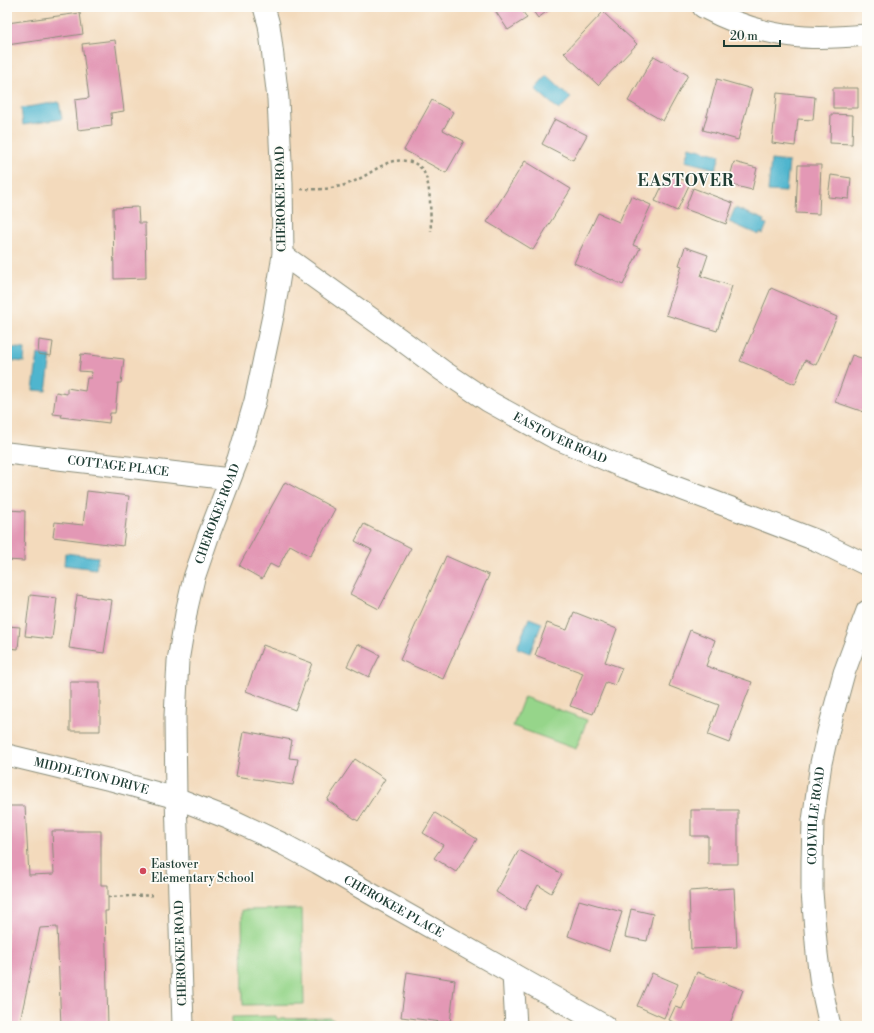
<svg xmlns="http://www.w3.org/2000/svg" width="874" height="1033" font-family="'Libre Bodoni',serif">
<rect width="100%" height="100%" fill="#fdfcf7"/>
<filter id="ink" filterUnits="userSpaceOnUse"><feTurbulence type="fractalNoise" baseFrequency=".025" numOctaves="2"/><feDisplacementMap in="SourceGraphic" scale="8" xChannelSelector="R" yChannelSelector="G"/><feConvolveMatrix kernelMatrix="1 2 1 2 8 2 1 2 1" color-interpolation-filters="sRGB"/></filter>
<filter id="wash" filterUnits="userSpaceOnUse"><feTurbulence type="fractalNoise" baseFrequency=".012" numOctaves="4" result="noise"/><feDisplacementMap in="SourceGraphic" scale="16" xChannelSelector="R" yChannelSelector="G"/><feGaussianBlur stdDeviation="0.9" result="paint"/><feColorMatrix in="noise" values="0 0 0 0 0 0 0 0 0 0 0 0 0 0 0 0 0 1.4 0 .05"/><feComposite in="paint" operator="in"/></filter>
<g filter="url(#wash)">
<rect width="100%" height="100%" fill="#f3dabc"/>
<path fill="#96d58a" stroke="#5a895f" d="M 524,697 L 587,720 L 576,749 L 513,726 Z
M 302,909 L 304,1004 L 243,1005 L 242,910 Z
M 276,1016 L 277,1019 L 330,1018 L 337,1022 L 337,1026 L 232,1026 L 232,1017 Z"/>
<path fill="#4fb5ce" stroke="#377981" d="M 547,76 L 571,98 L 559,110 L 535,89 Z
M 59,102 L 62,119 L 23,125 L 21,108 Z
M 689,147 L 720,155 L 716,169 L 685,161 Z
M 771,160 L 789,162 L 786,192 L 768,191 Z
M 735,208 L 765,220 L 764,223 L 767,224 L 763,234 L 760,232 L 759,235 L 729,222 Z
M 7,347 L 25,349 L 24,362 L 7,360 Z
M 38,354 L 51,356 L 46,391 L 33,390 Z
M 65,553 L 98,557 L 96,569 L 64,565 Z
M 529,618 L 542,623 L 530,653 L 517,648 Z"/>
<g id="blocks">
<path fill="#e398b5" d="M 498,7 L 520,7 L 527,18 L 508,30 L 494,9 Z
M 530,7 L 553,7 L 538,18 Z
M 603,12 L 637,44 L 598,85 L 564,53 Z
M 80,13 L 83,34 L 7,45 L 7,23 Z
M 115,40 L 124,111 L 111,113 L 112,126 L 78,130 L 75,100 L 89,98 L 82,44 Z
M 654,56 L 688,75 L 663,121 L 628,101 Z
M 717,79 L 752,89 L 738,140 L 703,130 Z
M 833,88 L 858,88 L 858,108 L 833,108 Z
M 777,93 L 815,97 L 813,120 L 798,119 L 795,146 L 772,143 Z
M 432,100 L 453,112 L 443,130 L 464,141 L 446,173 L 404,150 Z
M 831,114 L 853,115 L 852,144 L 830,143 Z
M 555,119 L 587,135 L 573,160 L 542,144 Z
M 525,161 L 571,189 L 533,250 L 487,222 Z
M 734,162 L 757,168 L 752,190 L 728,184 Z
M 798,165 L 821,165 L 819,214 L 796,213 Z
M 668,173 L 690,183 L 677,211 L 655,201 Z
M 831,175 L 851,178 L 849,199 L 828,197 Z
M 693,188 L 733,203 L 726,224 L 685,209 Z
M 631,196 L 651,205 L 633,245 L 640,248 L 623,285 L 574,263 L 598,213 L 619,222 Z
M 138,207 L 139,223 L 145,223 L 146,278 L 114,279 L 113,208 Z
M 685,247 L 708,255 L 701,276 L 732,286 L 717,331 L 666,315 L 682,266 L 679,265 Z
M 771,288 L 837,317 L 816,365 L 805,360 L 795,384 L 740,361 Z
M 39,340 L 53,342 L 51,356 L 38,354 Z
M 81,354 L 124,359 L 121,383 L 118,383 L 115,413 L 110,413 L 109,423 L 61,417 L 62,415 L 53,414 L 56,392 L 67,394 L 67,388 L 85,391 L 87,378 L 91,378 L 92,372 L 79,371 Z
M 852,355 L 867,360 L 867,413 L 835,402 Z
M 285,482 L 335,509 L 310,556 L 290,545 L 278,568 L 270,564 L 262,579 L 239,566 Z
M 87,491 L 129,496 L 123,546 L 53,537 L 55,522 L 83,525 Z
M 7,510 L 25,511 L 24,561 L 7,560 Z
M 364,524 L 411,548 L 379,609 L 350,594 L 372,550 L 355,541 Z
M 446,556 L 489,575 L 443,679 L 400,660 Z
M 30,595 L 57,598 L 52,639 L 25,636 Z
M 77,595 L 112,600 L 104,653 L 69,648 Z
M 574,612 L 617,629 L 605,662 L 622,668 L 615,685 L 606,682 L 593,714 L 570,706 L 583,673 L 535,655 L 547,623 L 567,630 Z
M 7,626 L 20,627 L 18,649 L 7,648 Z
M 690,630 L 715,640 L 706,666 L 752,682 L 729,743 L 708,735 L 719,705 L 669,686 Z
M 358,644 L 380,655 L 369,677 L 347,666 Z
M 263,645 L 312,663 L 295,710 L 246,691 Z
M 70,682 L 100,682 L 100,731 L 70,731 Z
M 244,731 L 292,740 L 289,758 L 298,759 L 293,785 L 236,776 Z
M 355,759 L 385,779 L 358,821 L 327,800 Z
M 7,806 L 25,806 L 29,875 L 54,874 L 52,831 L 101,831 L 101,885 L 108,885 L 108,911 L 105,911 L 108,1026 L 61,1026 L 57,927 L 40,928 L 19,1026 L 7,1026 Z
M 691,810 L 738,810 L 738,864 L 708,864 L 708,836 L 691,836 Z
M 435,813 L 477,839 L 456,872 L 434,858 L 443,845 L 423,833 Z
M 519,850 L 562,874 L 551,893 L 538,885 L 525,910 L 496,892 Z
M 734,888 L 737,947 L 691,949 L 689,891 Z
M 579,900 L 622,912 L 609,951 L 568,936 Z
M 631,909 L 653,914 L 647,941 L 625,937 Z
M 407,972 L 455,980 L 450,1023 L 401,1017 Z
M 697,972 L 743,990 L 729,1026 L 710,1026 L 705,1024 L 704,1026 L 683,1026 L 669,1020 L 675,1007 L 682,1009 Z
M 652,973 L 678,984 L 664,1018 L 637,1006 Z"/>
</g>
</g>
<g filter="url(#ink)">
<use href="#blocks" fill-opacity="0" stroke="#898c78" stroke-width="1"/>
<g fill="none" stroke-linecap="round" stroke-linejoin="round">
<g stroke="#898c78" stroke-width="23">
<g id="minor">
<path d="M 703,7 C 731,22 761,33 793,36 C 816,39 844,37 867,35"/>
<path id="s1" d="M 283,255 L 400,339 L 443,371 L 488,401 L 553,437 L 625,468 L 745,513 L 818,541 L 867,565"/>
<path id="s2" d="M 7,453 L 230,479"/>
<path id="s3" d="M 7,755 L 111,780 L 176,798 L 230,819 L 285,845 L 318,863 L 375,896 L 605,1026"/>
<path d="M 513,974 L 516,1026"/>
<path id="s4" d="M 183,1026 L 176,798 L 175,716 L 178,661 L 187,608 L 194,578 L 208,537 L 238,459 L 255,401 L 274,311 L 283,255 L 282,183 L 278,99 L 272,48 L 269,25 L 264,7"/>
<path id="s5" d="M 830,1026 L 821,985 L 817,954 L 812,892 L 812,862 L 813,821 L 821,763 L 828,732 L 844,673 L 867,611"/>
</g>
</g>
<path stroke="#898c78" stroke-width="2.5" stroke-dasharray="3 3" stroke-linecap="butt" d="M 301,189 C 319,190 338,189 355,181 C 366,176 379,166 390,162 C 397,160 404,160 411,162 C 415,163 418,165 421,168 C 432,180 430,215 431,231
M 108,897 L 156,895"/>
<use href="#minor" stroke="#fff" stroke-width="21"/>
</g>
</g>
<circle fill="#d1495b" stroke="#fdfcf7" stroke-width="1.5" cx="143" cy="871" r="4"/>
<g text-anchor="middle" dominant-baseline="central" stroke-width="3.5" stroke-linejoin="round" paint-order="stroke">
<g font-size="12" fill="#1f3d34" stroke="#fdfcf7">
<text transform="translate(281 199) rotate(-91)">CHEROKEE ROAD</text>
<text stroke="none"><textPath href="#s1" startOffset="333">EASTOVER ROAD</textPath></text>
<text stroke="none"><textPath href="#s2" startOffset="112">COTTAGE PLACE</textPath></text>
<text stroke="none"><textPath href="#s4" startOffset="518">CHEROKEE ROAD</textPath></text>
<text stroke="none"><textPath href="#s3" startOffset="87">MIDDLETON DRIVE</textPath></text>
<text stroke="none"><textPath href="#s5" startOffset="212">COLVILLE ROAD</textPath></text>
<text stroke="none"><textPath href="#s3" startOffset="418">CHEROKEE PLACE</textPath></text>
<text transform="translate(181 953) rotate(-92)">CHEROKEE ROAD</text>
</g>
<g font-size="12" fill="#1f3d34" stroke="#fdfcf7" text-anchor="start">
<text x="151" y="864">Eastover<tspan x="151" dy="14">Elementary School</tspan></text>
</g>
<g font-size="16" font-weight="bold" letter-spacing="1" fill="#1f3d34" stroke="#fdfcf7">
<text x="686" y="181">EASTOVER</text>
</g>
</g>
<rect width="874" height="1033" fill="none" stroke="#fdfcf7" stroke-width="24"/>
<path d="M724 40v6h56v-6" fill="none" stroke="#1f3d34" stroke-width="2"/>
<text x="730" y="40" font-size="12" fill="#1f3d34" stroke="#fdfcf7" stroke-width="3" paint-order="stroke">20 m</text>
</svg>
